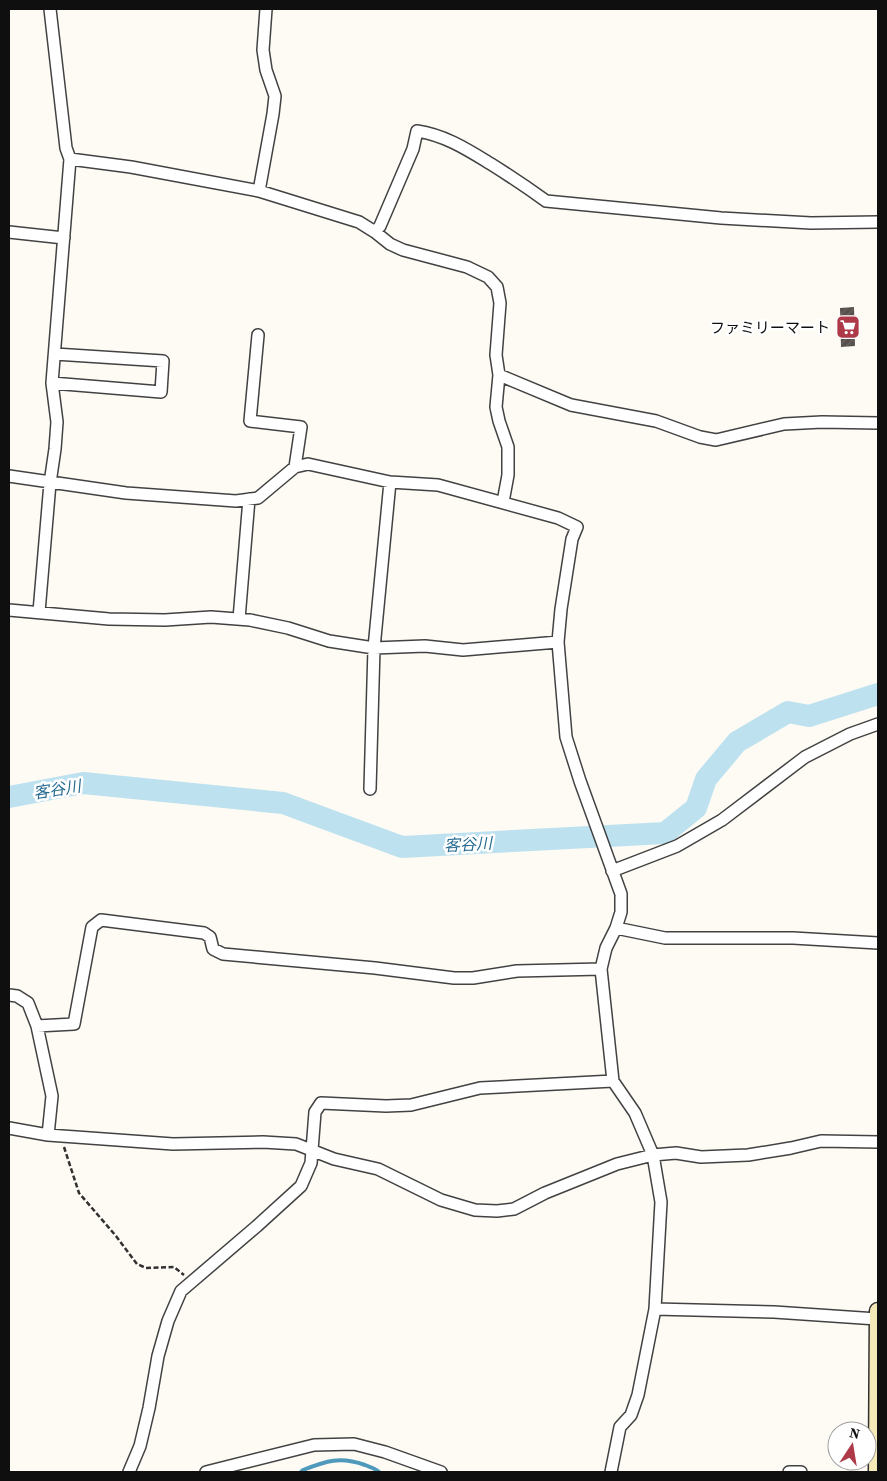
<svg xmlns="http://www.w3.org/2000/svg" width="887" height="1481" font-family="'Source Serif 4','Noto Sans JP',serif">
<defs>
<pattern id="building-hatch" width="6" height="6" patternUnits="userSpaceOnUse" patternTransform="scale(1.25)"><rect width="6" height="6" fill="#57504d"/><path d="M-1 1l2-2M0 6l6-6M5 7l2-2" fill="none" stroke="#6a6562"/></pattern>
</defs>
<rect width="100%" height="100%" fill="#fdfbf4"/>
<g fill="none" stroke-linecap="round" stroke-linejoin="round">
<path stroke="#4f9abc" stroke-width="4" d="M 301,1472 L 303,1470 C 326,1461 340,1456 365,1465 C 370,1467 375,1468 379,1472"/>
<path stroke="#bee1ef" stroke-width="22" d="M 9,797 L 83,783 L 283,803 L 402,847 L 665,833 L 696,808 L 706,779 L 737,742 L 788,712 L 809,716 L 878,694"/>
</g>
<path fill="url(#building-hatch)" d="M 854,307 L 855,346 L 841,347 L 840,308 Z"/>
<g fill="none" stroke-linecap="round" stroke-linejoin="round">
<g stroke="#424242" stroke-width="14">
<path id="street" d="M 70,159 L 131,167 L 259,191 L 359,222 L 375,232 L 390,244 L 403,250 L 467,267 L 488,277 L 497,287 L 500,303 L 496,355 L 499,375 L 496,407 L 499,421 L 508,447 L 508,475 L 503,502
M 259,191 L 273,114 L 275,96 L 266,70 L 263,50 L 266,9
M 9,232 L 64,238
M 375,232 L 380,226 L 413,149 L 417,131 C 445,135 468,150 491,164 C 510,176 528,188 546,201 L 721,218 L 811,223 L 878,222
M 258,335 L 250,421 L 301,427 L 295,467
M 499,375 L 571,405 L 656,421 L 700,437 L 716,440 L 784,424 L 822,422 L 878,423
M 52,383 L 161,392 L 163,361 L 55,354
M 9,476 L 126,493 L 236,501 L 258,498 L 295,467 L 308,464 L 390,482 L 438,485 L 558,518 L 577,527 L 572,539 L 561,609 L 558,642 L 566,737 L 580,781 L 621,894 L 621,912 L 616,928 L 606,948 L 601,969 L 613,1081 L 635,1113 L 653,1155 L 661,1202 L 655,1309
M 9,610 L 109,619 L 165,620 L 211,617 L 250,620 L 288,628 L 329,641 L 374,648 L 425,646 L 463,650 L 558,642
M 39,612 L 50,483 L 55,449 L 57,422 L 52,383 L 70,159 L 66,148 L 50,9
M 239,619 L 249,499
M 370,789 L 374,648 L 390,482
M 612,871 L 677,846 L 722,820 L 805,757 L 850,734 L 878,724
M 616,928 L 665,938 L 793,938 L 878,943
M 9,995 L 17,996 L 28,1003 L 37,1026 L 52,1096 L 48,1135
M 37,1026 L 74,1024 L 92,927 L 101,920 L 204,933 L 210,937 L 213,949 L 223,954 L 375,968 L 454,978 L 473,978 L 517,971 L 601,969
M 9,1128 L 48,1135 L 173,1144 L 263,1142 L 296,1144 L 334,1159 L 378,1169 L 441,1200 L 475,1210 L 497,1211 L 514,1209 L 545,1193 L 617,1164 L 653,1155 L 676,1153 L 701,1157 L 748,1155 L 791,1148 L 821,1141 L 878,1142
M 129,1472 L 140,1446 L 149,1408 L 158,1356 L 168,1321 L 181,1291 L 257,1226 L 301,1186 L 311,1163 L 315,1112 L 321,1103 L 386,1106 L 411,1105 L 480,1088 L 613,1081
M 206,1472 L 314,1445 L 354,1444 L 385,1452 L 441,1472
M 611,1472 L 620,1427 L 631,1415 L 638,1395 L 655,1309 L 774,1312 L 877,1319
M 789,1472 L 801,1472"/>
</g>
<g stroke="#313131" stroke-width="19">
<path id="secondary" d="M 877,1472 L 878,1311"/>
</g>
<path stroke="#313131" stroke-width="2.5" stroke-dasharray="5 2.5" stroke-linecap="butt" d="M 64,1147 L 79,1193 L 116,1236 L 137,1264 L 146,1268 L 174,1267 L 184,1275"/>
<use href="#street" stroke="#fff" stroke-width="11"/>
<use href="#secondary" stroke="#f5e9b7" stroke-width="16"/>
</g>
<defs>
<g id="supermarket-square" transform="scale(1.25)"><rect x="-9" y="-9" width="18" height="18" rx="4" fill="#ae3948" stroke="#fff"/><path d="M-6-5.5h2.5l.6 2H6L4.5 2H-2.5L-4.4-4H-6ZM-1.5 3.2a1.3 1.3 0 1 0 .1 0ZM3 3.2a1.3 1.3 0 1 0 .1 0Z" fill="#fff"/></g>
</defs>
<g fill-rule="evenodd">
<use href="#supermarket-square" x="848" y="327"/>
</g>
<g text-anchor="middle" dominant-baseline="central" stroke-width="5" stroke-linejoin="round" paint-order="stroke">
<g font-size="15" fill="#0f0f0f" stroke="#fff" text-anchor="end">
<text x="830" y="327">ファミリーマート</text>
</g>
<g font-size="16" font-style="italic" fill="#286c92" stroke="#fff">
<text transform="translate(57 789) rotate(-9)">客谷川</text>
<text transform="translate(468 844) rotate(-3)">客谷川</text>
</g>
</g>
<rect width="887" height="1481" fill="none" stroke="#0f0f0f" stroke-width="20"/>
<g transform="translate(852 1446) rotate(12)"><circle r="24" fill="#ffffff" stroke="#9f9f9f"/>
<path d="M0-4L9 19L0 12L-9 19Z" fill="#ae3948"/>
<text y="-8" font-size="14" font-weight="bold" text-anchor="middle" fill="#0f0f0f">N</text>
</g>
</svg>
